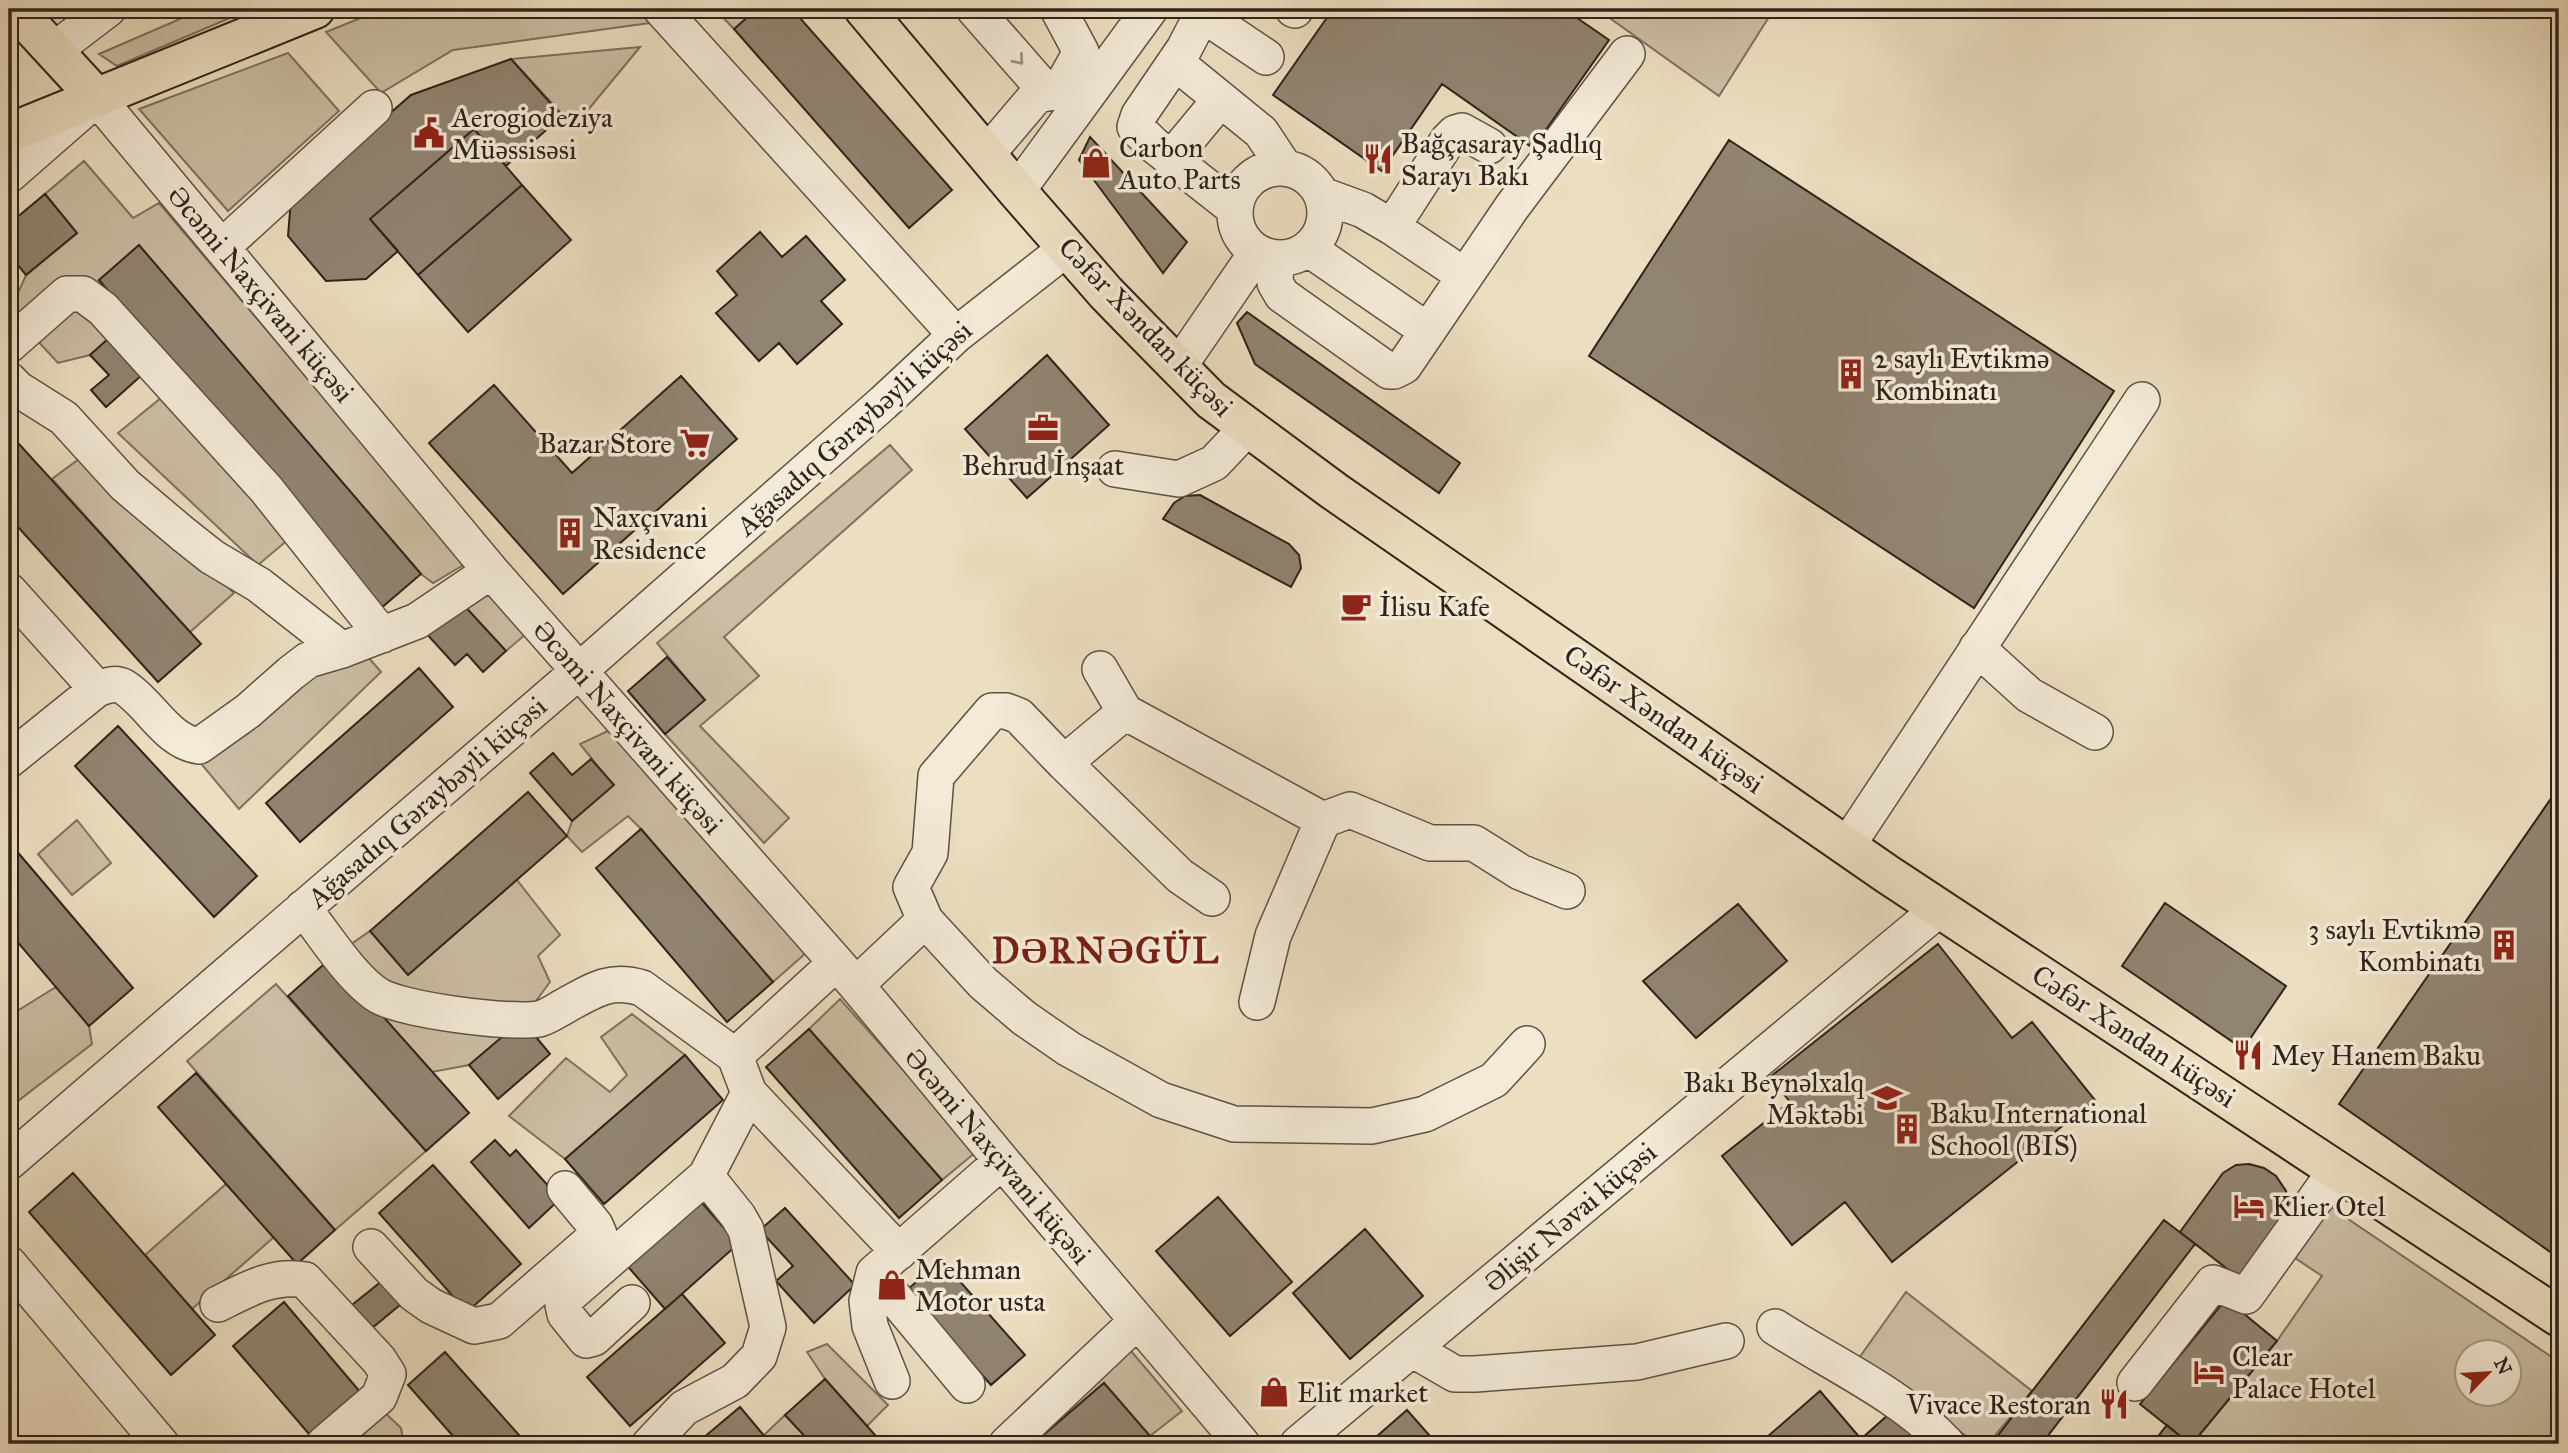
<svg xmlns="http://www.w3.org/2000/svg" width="2568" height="1453" font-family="'IM FELL Great Primer',serif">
<rect width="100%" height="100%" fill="#ecdec1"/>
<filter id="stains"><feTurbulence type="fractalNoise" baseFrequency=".00286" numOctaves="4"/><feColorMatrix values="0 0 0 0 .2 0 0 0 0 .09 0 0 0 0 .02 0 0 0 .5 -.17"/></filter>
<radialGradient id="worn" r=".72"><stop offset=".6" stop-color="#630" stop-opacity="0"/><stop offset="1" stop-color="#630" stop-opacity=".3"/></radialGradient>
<path fill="#ccbea5" stroke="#7e7060" stroke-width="2" fill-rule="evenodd" d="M 203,9 L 251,9 L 117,66 L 99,54 Z
M 383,9 L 637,9 L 650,23 L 453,50 L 381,93 L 326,32 Z
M 715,9 L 757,9 L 734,29 Z
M 1597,9 L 1774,9 L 1719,96 Z
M 640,47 L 574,127 L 511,59 Z
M 288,53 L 339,111 L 228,211 L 139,109 Z
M 84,161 L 133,218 L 159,203 L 465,564 L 433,583 L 421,574 L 139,246 L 99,280 L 133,320 L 90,355 L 58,363 L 10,311 L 26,275 L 77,233 L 45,194 Z
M 172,389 L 296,533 L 258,565 L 118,433 Z
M 890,445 L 912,470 L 724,637 L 759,676 L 700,726 L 789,818 L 764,843 L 665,734 L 704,700 L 657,643 Z
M 87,453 L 234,593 L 190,632 L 52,479 Z
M 483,584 L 526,634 L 506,651 L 459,600 Z
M 362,650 L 381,672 L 239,809 L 193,754 L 308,670 Z
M 612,729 L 806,953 L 773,982 L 641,829 L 628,816 L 582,852 L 567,836 L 572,821 L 613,785 L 580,744 Z
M 77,820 L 111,863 L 72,895 L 38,854 Z
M 517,880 L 560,935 L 538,956 L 550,982 L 522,1020 L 469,1065 L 432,1072 L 331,958 L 370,931 Z
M 276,984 L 426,1151 L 335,1230 L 187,1061 Z
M 56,987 L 89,1026 L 92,1044 L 14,1104 L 9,1098 L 9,1016 Z
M 840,999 L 976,1152 L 942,1180 L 809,1029 Z
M 632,1014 L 685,1055 L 565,1159 L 509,1116 L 566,1058 L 610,1092 L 627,1075 L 601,1037 Z
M 226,1184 L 274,1237 L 192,1309 L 145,1255 Z
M 2329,1206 L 2559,1362 L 2559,1444 L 2192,1444 L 2277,1341 L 2322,1276 L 2292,1256 ZM 2466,1352 L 2508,1352 L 2508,1394 L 2466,1394 Z
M 1906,1292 L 2032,1391 L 1988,1444 L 1977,1444 L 1859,1358 Z
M 827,1344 L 888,1405 L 867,1426 L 825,1379 L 807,1352 Z
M 1131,1351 L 1182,1411 L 1150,1436 L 1104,1383 L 1059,1422 L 1054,1417 Z
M 380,1408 L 401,1428 L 404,1444 L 355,1444 L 350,1437 Z
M 785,1415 L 812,1444 L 771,1444 L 764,1435 Z"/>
<path fill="#918471" stroke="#2f231a" stroke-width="2" d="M 757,9 L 792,9 L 952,190 L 909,228 L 734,29 Z
M 1333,9 L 1564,9 L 1609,40 L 1533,148 L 1442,84 L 1382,171 L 1273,95 Z
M 511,59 L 562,116 L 506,166 L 474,129 L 370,219 L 398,251 L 366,279 L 326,281 L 288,236 L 291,200 L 411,95 Z
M 474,129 L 522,185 L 418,275 L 370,219 Z
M 1090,137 L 1187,242 L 1163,273 L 1079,160 Z
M 1729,140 L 2114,391 L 1974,608 L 1589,356 Z
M 522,185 L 571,240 L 468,332 L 418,275 Z
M 45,194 L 77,233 L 26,275 L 9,254 L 9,224 Z
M 760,232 L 782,257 L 806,236 L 845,280 L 821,301 L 842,324 L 797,364 L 779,343 L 759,361 L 716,313 L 737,295 L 717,271 Z
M 139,245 L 421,574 L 380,609 L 99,280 Z
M 1247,312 L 1460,463 L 1439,493 L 1255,364 L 1237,323 Z
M 109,338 L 142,375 L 106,407 L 91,390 L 109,375 L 90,355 Z
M 1047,355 L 1109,425 L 1027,498 L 965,429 Z
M 681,376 L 737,439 L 563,594 L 429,443 L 494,385 L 572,473 Z
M 9,433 L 201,644 L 158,682 L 9,517 Z
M 1200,495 L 1289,544 L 1299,555 L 1301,568 L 1291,587 L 1163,519 L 1174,503 L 1185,496 Z
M 459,600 L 506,651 L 483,672 L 467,654 L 455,665 L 425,632 Z
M 667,657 L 705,700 L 665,734 L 628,691 Z
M 419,668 L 453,707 L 300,842 L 266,803 Z
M 118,726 L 257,876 L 214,917 L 75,766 Z
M 553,753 L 572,775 L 591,759 L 614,785 L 572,821 L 530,773 Z
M 2559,787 L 2559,1258 L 2339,1104 Z
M 528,792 L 567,836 L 408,975 L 370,931 Z
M 641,829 L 773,982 L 727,1022 L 596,868 Z
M 9,842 L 133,988 L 89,1026 L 9,932 Z
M 2165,903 L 2286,986 L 2243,1049 L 2122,966 Z
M 1738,904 L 1787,961 L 1696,1038 L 1643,981 Z
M 1938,944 L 2012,1038 L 2032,1022 L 2095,1100 L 1892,1262 L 1845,1202 L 1792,1245 L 1722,1156 L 1790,1102 L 1770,1077 Z
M 331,958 L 469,1113 L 426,1151 L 288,996 Z
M 522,1020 L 550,1054 L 498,1099 L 469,1065 Z
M 809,1029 L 942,1180 L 899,1218 L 766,1067 Z
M 685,1055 L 723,1100 L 604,1204 L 565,1159 Z
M 196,1073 L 335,1230 L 297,1264 L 158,1107 Z
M 495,1140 L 510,1156 L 516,1150 L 560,1199 L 529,1228 L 471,1162 Z
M 2249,1164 L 2264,1168 L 2276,1176 L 2286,1191 L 2288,1203 L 2285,1215 L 2240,1279 L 2180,1232 L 2223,1173 L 2236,1165 Z
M 433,1165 L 521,1264 L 467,1312 L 379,1213 Z
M 73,1173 L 215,1335 L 171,1375 L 29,1212 Z
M 696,1196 L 738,1244 L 665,1309 L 623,1261 Z
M 1218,1197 L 1292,1282 L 1230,1336 L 1156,1251 Z
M 785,1208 L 855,1285 L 814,1323 L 776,1281 L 793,1266 L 760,1230 Z
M 2164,1220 L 2195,1244 L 2044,1441 L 2047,1444 L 2004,1444 L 1996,1438 Z
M 1365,1229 L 1423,1296 L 1350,1359 L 1293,1293 Z
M 941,1260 L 1025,1355 L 991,1385 L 907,1290 Z
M 387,1277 L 406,1300 L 366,1333 L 347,1309 Z
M 682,1294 L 725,1343 L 630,1426 L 587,1377 Z
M 2226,1299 L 2277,1341 L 2192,1444 L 2190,1444 L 2140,1404 Z
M 284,1302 L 366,1399 L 316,1442 L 233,1346 Z
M 445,1352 L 527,1444 L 460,1444 L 408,1385 Z
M 825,1379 L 867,1426 L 883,1444 L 812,1444 L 785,1415 Z
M 1104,1383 L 1150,1436 L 1140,1444 L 1033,1444 Z
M 1820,1391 L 1861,1439 L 1898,1406 L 1931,1444 L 1759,1444 Z
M 740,1407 L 771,1444 L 696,1444 Z
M 1407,1410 L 1437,1444 L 1368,1444 Z
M 2167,1425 L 2190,1444 L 2152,1444 Z"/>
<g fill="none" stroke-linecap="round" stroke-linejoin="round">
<g stroke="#5e5244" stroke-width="38">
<path id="minor" d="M 661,9 L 956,335
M 974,9 L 1038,82 L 1037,95 L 986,155
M 1205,9 L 1184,49 L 1139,115 L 1135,127 L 1155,146 L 1235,209
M 1293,9 L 1295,10
M 1202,14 L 1266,57
M 53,51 L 108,9
M 1175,62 L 1261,132 L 1285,168
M 1037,95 L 1059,91 L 1081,52 L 1058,9
M 1171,159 L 1220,100
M1235 213a45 45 0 1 1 90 0a45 45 0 1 1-90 0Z
M 9,175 L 97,98 L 491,571 L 856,985 L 1002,1161 L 1242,1444
M 1017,191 L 1150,9
M 1322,195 L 1363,210 L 1392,227 L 1465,276
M 1392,227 L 1448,140 L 1455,133 L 1462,131 L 1489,146
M 222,247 L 374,108
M 1309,249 L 1428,331
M 1276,259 L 1275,283 L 1282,295 L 1389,371 L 1394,371 L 1404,366 L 1512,207 L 1627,54
M 9,345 L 67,294 L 83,294 L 103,309 L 266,489 L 382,635
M 1179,366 L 1257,252
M 9,380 L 18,389 L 64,418 L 125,485 L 183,534 L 212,557 L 259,585 L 342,650
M 1115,469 L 1179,479 L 1214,463 L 1247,428
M 9,591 L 97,689
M 1977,648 L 2029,695 L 2095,732
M 1100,669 L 1125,712 L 1323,820 L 1350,810 L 1430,843 L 1474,843 L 1520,872 L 1567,891
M 9,760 L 97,689 C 105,686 115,682 124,687 C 151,704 166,741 199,746 L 248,711 L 291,673 L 308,660 L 342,650 L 417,621 L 491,571
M 1064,763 L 1125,712
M 1847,846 L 2142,400
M 303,908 C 325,935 348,974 376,994 C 398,1010 511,1024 539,1019 C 547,1017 556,1011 563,1007 C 592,991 609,978 642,988 L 735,1056 L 749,1093 L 899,1252
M 925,920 L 983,983 L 1024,1018 L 1069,1049 L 1161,1100 L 1234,1124 L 1372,1126 L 1425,1114 L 1494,1080 L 1527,1044
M 856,985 L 925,920 L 911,887 L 930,853 L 936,776 L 992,711 L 1006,711 L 1019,716 L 1064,763 L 1180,876 L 1212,898
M 1257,1002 L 1273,936 L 1323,820
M 735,1056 L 836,963
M 9,1162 L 579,671 L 883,403 L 956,335 L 1067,248
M 371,1247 L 414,1294 L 431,1306 L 474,1326 L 499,1321 L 599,1234 L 595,1225 L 565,1189
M 9,1264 L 161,1444
M 874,1273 L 967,1385
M 632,1303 L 594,1338 L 586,1340 L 565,1314 L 563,1305 L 566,1298 L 706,1176 L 749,1093
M 218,1304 C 246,1290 273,1274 305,1280 L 379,1360 L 388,1374 L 379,1397 L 324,1444
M 1775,1327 C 1832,1364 1900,1394 1947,1444
M 1412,1349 L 1455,1374 L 1475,1374 L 1637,1362 L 1726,1341
M 892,1381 L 870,1326 L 867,1301 L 874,1273 L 1002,1161
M 2135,1383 L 2213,1283 L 2246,1296 L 2337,1169
M 650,1444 L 684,1408 L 735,1381 L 759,1356 L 768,1327 L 746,1230 L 738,1216 L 706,1176
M 1007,1444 L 1136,1322
M 1298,1444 L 1939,909"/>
</g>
<g stroke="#2f231a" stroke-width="42">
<path id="major" d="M 15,9 L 97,98
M 864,9 L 1017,191 L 1106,293 L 1145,333 L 1211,400 L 1334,491 L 1887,874 L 2559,1317
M 9,133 L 315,9"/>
</g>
<use href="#minor" stroke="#f3ead7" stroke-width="35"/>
<use href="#major" stroke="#ecdec1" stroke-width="38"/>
</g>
<defs><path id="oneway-chevron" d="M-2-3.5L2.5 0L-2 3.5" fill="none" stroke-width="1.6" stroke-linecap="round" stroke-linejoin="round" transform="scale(1.75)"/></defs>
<use stroke="#9b9082" href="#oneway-chevron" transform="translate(1019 60) rotate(50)"/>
<defs>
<g id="civic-bare" transform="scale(2.415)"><path d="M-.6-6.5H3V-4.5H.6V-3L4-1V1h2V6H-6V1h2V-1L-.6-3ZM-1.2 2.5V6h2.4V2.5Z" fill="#8f2418" stroke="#f3ead7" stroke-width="2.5" paint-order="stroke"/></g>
<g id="restaurant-bare" transform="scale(2.415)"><path d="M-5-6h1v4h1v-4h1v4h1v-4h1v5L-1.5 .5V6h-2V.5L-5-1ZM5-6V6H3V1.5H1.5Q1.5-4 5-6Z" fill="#8f2418" stroke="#f3ead7" stroke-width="2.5" paint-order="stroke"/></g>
<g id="shop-bare" transform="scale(2.415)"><path d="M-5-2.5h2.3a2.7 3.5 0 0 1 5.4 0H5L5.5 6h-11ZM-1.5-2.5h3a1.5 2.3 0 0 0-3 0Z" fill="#8f2418" stroke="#f3ead7" stroke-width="2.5" paint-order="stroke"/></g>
<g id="building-bare" transform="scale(2.415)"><path d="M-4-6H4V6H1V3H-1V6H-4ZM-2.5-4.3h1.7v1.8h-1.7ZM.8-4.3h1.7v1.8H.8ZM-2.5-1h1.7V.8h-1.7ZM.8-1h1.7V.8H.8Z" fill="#8f2418" stroke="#f3ead7" stroke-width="2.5" paint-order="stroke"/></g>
<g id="office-bare" transform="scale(2.415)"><path d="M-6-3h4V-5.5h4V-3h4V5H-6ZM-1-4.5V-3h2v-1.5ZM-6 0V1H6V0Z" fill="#8f2418" stroke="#f3ead7" stroke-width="2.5" paint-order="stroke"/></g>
<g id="supermarket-bare" transform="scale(2.415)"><path d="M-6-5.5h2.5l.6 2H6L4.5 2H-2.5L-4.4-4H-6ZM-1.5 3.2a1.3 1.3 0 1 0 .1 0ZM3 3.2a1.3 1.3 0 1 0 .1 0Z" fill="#8f2418" stroke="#f3ead7" stroke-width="2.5" paint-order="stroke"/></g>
<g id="cafe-bare" transform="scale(2.415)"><path d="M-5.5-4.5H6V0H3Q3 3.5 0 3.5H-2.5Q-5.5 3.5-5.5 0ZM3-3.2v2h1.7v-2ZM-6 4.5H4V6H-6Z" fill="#8f2418" stroke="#f3ead7" stroke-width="2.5" paint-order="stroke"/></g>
<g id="school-bare" transform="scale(2.415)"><path d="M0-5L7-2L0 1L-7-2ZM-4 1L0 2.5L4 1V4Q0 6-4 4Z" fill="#8f2418" stroke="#f3ead7" stroke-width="2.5" paint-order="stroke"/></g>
<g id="hotel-bare" transform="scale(2.415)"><path d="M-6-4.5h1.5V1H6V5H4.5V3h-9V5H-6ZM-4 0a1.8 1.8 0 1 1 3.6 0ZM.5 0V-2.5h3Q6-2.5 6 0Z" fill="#8f2418" stroke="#f3ead7" stroke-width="2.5" paint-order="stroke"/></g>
</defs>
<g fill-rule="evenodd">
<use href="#civic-bare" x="429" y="133"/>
<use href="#restaurant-bare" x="1378" y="159"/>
<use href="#shop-bare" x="1096" y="163"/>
<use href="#building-bare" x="1851" y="374"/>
<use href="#office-bare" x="1043" y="428"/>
<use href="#supermarket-bare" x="695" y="443"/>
<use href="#building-bare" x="570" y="533"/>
<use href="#cafe-bare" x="1356" y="606"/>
<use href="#building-bare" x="2504" y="945"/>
<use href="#restaurant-bare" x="2248" y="1055"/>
<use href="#school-bare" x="1887" y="1098"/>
<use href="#building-bare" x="1907" y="1129"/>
<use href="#hotel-bare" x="2249" y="1206"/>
<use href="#shop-bare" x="892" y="1285"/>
<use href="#hotel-bare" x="2209" y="1372"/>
<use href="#shop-bare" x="1274" y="1392"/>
<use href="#restaurant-bare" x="2114" y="1404"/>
</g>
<g text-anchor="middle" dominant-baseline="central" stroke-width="7" stroke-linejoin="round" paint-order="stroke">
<g font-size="28" fill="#2f231a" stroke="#f3ead7" text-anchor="start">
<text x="452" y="117">Aerogiodeziya<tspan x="452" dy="32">Müəssisəsi</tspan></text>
<text x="1401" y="143">Bağçasaray Şadlıq<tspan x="1401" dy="32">Sarayı Bakı</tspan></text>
<text x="1119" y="147">Carbon<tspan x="1119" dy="32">Auto Parts</tspan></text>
<text x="1874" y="358">2 saylı Evtikmə<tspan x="1874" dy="32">Kombinatı</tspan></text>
<text x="672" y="443" text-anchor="end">Bazar Store</text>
<text x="1043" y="465" text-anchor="middle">Behrud İnşaat</text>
<text x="593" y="517">Naxçıvani<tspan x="593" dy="32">Residence</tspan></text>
<text x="1379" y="606">İlisu Kafe</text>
<text x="2481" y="929" text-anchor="end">3 saylı Evtikmə<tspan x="2481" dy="32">Kombinatı</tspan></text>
<text x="2271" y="1055">Mey Hanem Baku</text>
<text x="1864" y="1082" text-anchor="end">Bakı Beynəlxalq<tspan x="1864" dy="32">Məktəbi</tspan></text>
<text x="1930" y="1113">Baku International<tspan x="1930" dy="32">School (BIS)</tspan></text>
<text x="2272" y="1206">Klier Otel</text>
<text x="915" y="1269">Mehman<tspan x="915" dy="32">Motor usta</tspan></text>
<text x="2232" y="1356">Clear<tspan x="2232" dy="32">Palace Hotel</tspan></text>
<text x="1297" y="1392">Elit market</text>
<text x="2091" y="1404" text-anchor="end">Vivace Restoran</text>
</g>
<g font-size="28" fill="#2f231a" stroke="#f3ead7">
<text transform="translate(261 294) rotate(50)">Əcəmi Naxçivani küçəsi</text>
<text transform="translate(1146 327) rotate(46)">Cəfər Xəndan küçəsi</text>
<text transform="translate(854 428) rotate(-42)">Ağasadıq Gəraybəyli küçəsi</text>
<text transform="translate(1664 719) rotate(35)">Cəfər Xəndan küçəsi</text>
<text transform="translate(628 727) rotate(49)">Əcəmi Naxçivani küçəsi</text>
<text transform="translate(427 802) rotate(-41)">Ağasadıq Gəraybəyli küçəsi</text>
<text transform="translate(2134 1036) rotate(33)">Cəfər Xəndan küçəsi</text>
<text transform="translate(998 1156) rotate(50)">Əcəmi Naxçivani küçəsi</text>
<text transform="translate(1570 1217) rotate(-40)">Əlişir Nəvai küçəsi</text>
</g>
<g font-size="35" font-weight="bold" letter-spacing="2" fill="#7a1f14" stroke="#f3ead7">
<text x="1106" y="951">DƏRNƏGÜL</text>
</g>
</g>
<rect width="2568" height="1453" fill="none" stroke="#ecdec1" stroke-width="35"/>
<rect x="10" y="10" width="2547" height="1432" fill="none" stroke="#2f231a" stroke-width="3.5"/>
<rect x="18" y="18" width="2533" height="1418" fill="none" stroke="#2f231a" stroke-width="2"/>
<g transform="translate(2488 1373) rotate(65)"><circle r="33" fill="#f3ead7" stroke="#a59a8b" stroke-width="2"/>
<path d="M0-5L12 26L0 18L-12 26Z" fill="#8f2418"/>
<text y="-10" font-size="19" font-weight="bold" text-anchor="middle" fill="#2f231a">N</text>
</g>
<rect width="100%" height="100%" filter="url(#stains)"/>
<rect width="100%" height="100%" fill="url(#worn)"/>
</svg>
